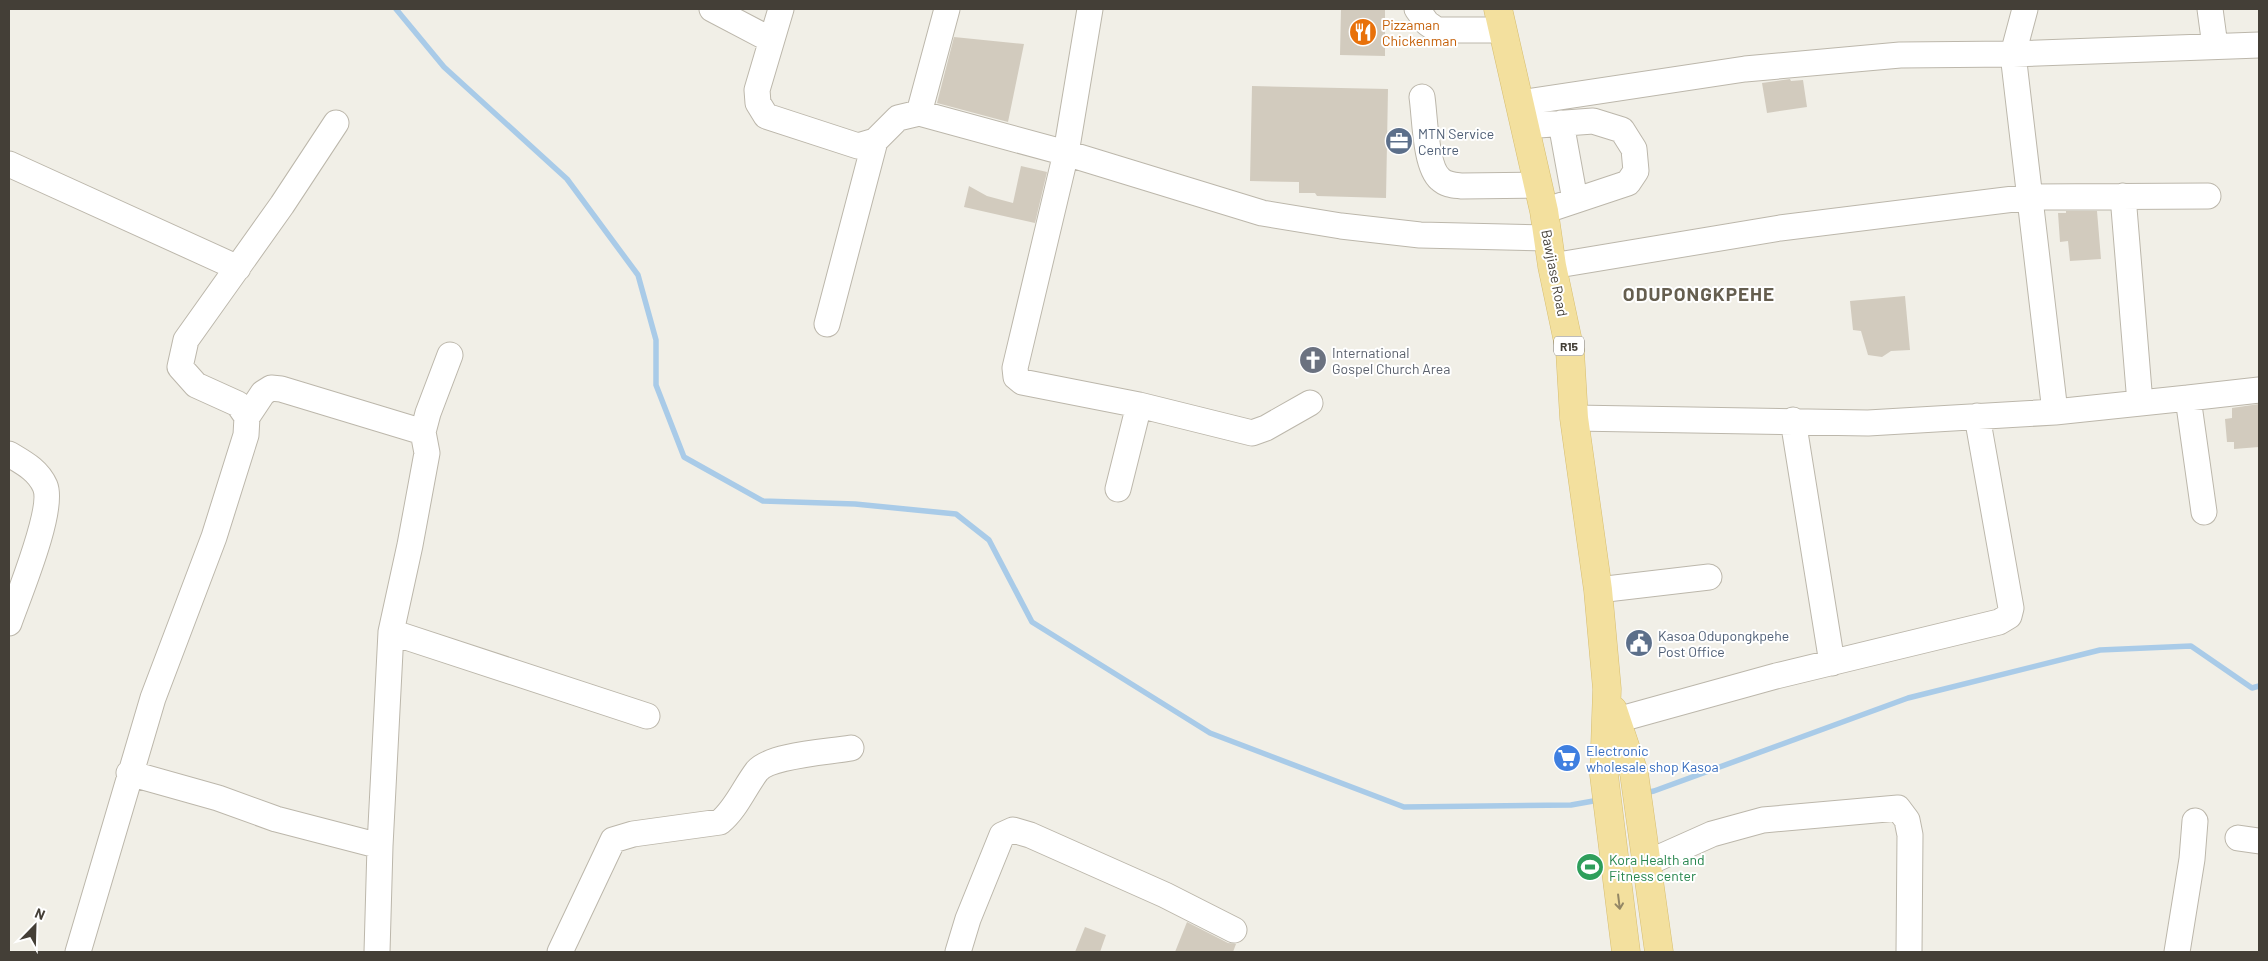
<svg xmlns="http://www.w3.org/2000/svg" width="2268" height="961" font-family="Barlow,sans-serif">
<rect width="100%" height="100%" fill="#f1efe7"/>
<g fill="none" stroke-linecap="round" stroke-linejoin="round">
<path stroke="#a9cbe8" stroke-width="5.5" d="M 396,9 L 444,67 L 567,179 L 638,275 L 656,340 L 656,385 L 684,457 L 763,501 L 855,504 L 956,514 L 989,540 L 1032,622 L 1210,733 L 1404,807 L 1571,805 L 1599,800
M 1643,793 L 1654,791 L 1908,698 L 2100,650 L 2191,646 L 2252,688 L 2259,686"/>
</g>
<path fill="#d2cbbe" d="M 1341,9 L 1385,9 L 1385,56 L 1340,55 Z
M 954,37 L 1024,44 L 1008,122 L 937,103 Z
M 1790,79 L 1791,81 L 1803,80 L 1807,107 L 1767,113 L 1762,83 Z
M 1252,86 L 1388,89 L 1386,198 L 1317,196 L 1315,193 L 1299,193 L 1299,182 L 1250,181 Z
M 1021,166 L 1047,172 L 1035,223 L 964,207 L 969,186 L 987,196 L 1013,203 Z
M 2066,211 L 2097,211 L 2101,259 L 2070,261 L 2068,241 L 2060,242 L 2058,213 L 2066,213 Z
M 1905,296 L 1910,350 L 1891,351 L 1882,357 L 1868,355 L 1861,331 L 1853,330 L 1850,301 Z
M 2259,404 L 2259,447 L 2234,449 L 2234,442 L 2227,442 L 2225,419 L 2232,418 L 2232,408 Z
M 1187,922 L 1228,943 L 1236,944 L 1233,952 L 1175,952 Z
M 1085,927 L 1106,935 L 1100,952 L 1075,952 Z"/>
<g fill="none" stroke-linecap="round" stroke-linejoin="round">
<g stroke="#bcb7ab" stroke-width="27">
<path id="minor" d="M 712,9 L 771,40
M 781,9 L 757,90 L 758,103 L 766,116 L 858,146 L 875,141 L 898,118 L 919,113 L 1066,153 L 1262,213 L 1341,226 L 1420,235 L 1548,238
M 1090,9 L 1066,153 L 1015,368 L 1016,377 L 1022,382 L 1139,405 L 1252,433 L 1266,428 L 1310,403
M 1417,9 L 1427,23 L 1437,30 L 1503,30
M 2025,9 L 2013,54 L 2055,412
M 2210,9 L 2215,46
M 1422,97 C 1425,117 1425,166 1440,179 C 1446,185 1454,185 1462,186 L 1538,185
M 1520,103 L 1745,69 L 1900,55 L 2013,54 L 2259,45
M 919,113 L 947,9
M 1561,123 L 1575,200
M 1525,126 L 1593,121 L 1622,130 L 1634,149 L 1636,171 L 1628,183 L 1544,211
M 9,164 L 238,268
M 2123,196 L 2140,403
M 1552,266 L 1780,228 L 2030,197 L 2208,196
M 827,324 L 875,141
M 2188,398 L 2259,390
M 247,417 L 263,393 L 271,388 L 281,389 L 423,432
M 1574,418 L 1868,423 L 2055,412 L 2188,398 L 2204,512
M 1793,420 L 1832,663
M 9,454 C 24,463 38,470 45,486 C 55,509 18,597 9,623
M 1118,489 L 1139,405
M 1598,590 L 1709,577
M 391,632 L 647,716
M 1617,720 L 1776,676 L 1999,622 L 2009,616 L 2011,608 L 1977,416
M 129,773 L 218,798 L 276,819 L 380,846
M 2238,838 L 2259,841
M 1647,863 L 1712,834 L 1763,820 L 1898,808 L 1907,820 L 1910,835 L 1909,952
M 78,952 L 153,698 L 214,537 L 246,435 L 247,417 L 238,404 L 196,385 L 180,367 L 186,340 L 282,205 L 336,123
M 377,952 L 380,846 L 391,632 L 410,545 L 427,453 L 423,432 L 428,413 L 450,355
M 560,952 L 613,840 L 633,834 L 720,822 C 736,809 744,788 757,771 C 770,755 829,752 851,748
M 958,952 L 968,919 L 1002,835 L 1013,830 L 1030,835 L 1165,895 L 1234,930
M 2177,952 L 2192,859 L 2195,821"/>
</g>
<g stroke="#d6bd70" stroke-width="29">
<path id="major" d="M 1498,9 L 1544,211 L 1552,266 L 1570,351 L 1574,418 L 1598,590 L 1607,689 L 1604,775 L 1626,952
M 1613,710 L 1634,773 L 1659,952"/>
</g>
<use href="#minor" stroke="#fff" stroke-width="25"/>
<use href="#major" stroke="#f3e09e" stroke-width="28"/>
</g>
<defs><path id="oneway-shaft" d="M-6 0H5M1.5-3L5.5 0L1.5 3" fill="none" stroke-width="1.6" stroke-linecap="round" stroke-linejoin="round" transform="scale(1.25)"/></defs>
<use stroke="#938765" href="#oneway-shaft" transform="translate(1619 902) rotate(83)"/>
<defs>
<g id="restaurant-disc" transform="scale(1.4375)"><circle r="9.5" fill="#e8710a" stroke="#fff"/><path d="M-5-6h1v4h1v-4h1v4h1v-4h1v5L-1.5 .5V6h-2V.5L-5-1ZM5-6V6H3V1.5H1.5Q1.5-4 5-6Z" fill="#fff"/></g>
<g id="office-disc" transform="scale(1.4375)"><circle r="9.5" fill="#5c6f8a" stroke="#fff"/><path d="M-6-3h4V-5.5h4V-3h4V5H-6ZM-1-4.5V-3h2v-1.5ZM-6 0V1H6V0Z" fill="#fff"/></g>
<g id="church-disc" transform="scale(1.4375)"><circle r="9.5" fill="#6b7280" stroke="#fff"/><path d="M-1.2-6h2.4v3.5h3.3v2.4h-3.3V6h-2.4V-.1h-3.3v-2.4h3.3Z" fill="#fff"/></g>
<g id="civic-disc" transform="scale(1.4375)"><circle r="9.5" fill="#5c6f8a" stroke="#fff"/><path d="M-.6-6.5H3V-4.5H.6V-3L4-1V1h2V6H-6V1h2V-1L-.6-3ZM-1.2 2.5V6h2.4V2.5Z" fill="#fff"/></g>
<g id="supermarket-disc" transform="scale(1.4375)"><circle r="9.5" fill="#3f7fe0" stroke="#fff"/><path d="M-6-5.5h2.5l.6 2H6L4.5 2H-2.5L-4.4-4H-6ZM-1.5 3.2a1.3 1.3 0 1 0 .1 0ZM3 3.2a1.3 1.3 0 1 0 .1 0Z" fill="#fff"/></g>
<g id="stadium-disc" transform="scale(1.4375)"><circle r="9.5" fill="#2e9e5b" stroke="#fff"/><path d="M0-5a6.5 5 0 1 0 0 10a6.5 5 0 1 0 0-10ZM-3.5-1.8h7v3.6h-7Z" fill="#fff"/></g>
</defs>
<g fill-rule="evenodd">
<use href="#restaurant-disc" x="1363" y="32"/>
<use href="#office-disc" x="1399" y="141"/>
<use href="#church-disc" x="1313" y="360"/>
<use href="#civic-disc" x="1639" y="643"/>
<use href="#supermarket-disc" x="1567" y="758"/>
<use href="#stadium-disc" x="1590" y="867"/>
</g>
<g text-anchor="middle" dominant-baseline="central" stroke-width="4" stroke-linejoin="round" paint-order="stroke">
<rect fill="#fff" stroke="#7c7973" stroke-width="1" x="1554" y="336.5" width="30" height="19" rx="4"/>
<g font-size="12" font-weight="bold" fill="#443f37">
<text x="1569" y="346">R15</text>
</g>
<g font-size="14" fill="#c56008" stroke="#fff" text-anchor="start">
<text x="1382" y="24">Pizzaman<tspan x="1382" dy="16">Chickenman</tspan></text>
</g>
<g font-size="14" fill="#4e5e75" stroke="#fff" text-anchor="start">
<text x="1418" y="133">MTN Service<tspan x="1418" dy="16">Centre</tspan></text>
<text x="1658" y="635">Kasoa Odupongkpehe<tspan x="1658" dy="16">Post Office</tspan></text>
</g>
<g font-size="14" fill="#443f37" stroke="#fff">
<text transform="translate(1555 273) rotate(79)">Bawjiase Road</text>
</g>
<g font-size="14" fill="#5b616d" stroke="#fff" text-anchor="start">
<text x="1332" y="352">International<tspan x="1332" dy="16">Gospel Church Area</tspan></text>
</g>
<g font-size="14" fill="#366cbe" stroke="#fff" text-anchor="start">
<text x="1586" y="750">Electronic<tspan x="1586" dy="16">wholesale shop Kasoa</tspan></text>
</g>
<g font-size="14" fill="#27864d" stroke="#fff" text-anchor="start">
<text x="1609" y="859">Kora Health and<tspan x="1609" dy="16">Fitness center</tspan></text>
</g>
<g font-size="19" font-weight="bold" letter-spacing="1" fill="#655e4f" stroke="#fff">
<text x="1699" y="293">ODUPONGKPEHE</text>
</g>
</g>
<rect width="2268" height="961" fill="none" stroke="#443f37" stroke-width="20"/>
<g transform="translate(35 926) rotate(23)" stroke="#ffffff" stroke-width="4" paint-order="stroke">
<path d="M0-4L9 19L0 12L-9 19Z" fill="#443f37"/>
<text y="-8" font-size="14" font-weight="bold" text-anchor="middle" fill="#443f37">N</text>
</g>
</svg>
